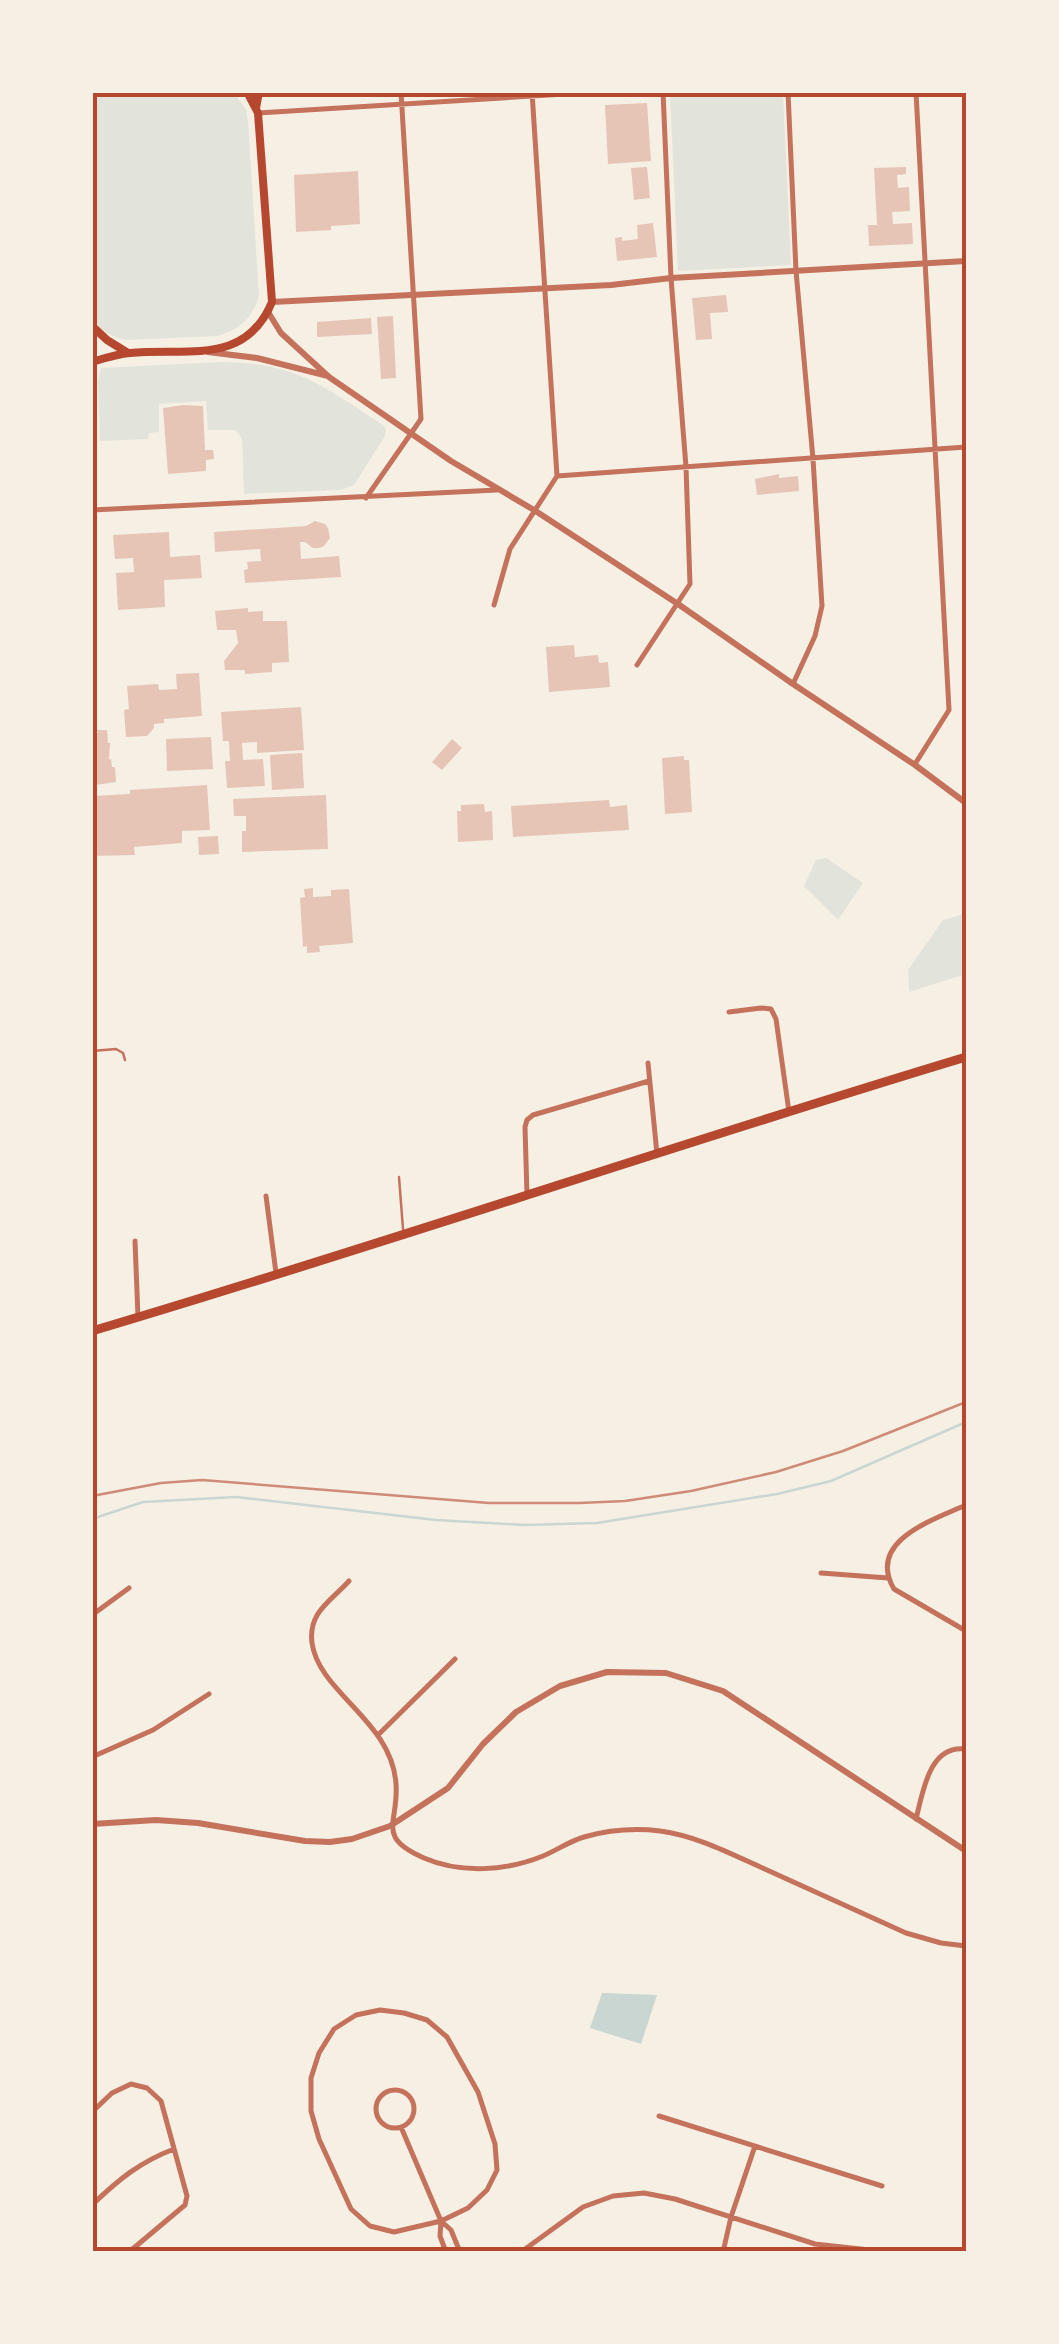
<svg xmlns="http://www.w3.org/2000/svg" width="1059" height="2344" font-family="Karla,sans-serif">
<rect width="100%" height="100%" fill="#f6efe4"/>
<path fill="#e2e4dc" d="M 234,92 L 246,110 L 248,121 L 259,296 C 252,319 240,329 218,336 L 125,340 C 111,336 100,331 93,318 L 93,93 Z
M 670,93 L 783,93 L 791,265 L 678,271 Z
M 219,362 C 295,362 322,385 383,425 L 386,430 L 385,436 L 354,485 L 341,490 L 244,494 L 242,438 L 235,430 L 208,430 L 206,401 L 159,404 L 159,432 L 149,433 L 148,439 L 100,441 L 98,381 L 101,368 Z
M 826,858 L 863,883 L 838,920 L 804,886 L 816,860 Z
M 964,914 L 966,916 L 966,974 L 909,992 L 908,970 L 943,920 Z"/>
<path fill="#c9d6d2" d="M 602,1993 L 657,1995 L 641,2044 L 590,2028 Z"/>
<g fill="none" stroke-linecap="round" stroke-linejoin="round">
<path stroke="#c9d6d2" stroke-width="2.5" d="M 92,1519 L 143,1502 L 236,1497 L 436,1520 L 524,1525 L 597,1523 L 777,1494 L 831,1481 L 966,1422"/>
</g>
<path fill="#e6c5b7" d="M 647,103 L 651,161 L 608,164 L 605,105 Z
M 647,167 L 650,198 L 634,200 L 631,168 Z
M 906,167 L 906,174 L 897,175 L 898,188 L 909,187 L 910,211 L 892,212 L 893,224 L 912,223 L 913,244 L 869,246 L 868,225 L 877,225 L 874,168 Z
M 358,171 L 360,224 L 331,226 L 331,230 L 296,232 L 294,175 Z
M 653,223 L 657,257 L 617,261 L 615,238 L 622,237 L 622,241 L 638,239 L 637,225 Z
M 726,295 L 728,312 L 710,313 L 712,339 L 696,340 L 692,298 Z
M 393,316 L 396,378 L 381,379 L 377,317 Z
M 371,318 L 372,334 L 317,337 L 317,322 Z
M 183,405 L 203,406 L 205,450 L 213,450 L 214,459 L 206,460 L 206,471 L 168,474 L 163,408 Z
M 779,474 L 779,478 L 798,476 L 799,491 L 757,495 L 755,479 Z
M 315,521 L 325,524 L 328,528 L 330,538 L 324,546 L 319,548 L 313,548 L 305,542 L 300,542 L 301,559 L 339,556 L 341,577 L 245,583 L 244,570 L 248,569 L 247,562 L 261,561 L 260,549 L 215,552 L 214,532 L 306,526 Z
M 169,532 L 170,557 L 200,555 L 202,578 L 164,580 L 165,607 L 118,610 L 116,573 L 134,572 L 133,558 L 115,559 L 113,535 Z
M 248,608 L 248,612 L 263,611 L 263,621 L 287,621 L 289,662 L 272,663 L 272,672 L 245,674 L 245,670 L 225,670 L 224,661 L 238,643 L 236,630 L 217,630 L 215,611 Z
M 574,645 L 575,657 L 598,655 L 599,663 L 608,662 L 610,687 L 549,692 L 546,647 Z
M 199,673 L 202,716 L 164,719 L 164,723 L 154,724 L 154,728 L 147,736 L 126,737 L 124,710 L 129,709 L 127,686 L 158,684 L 159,690 L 177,689 L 176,674 Z
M 301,707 L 304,750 L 257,753 L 257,742 L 242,743 L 243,760 L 263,759 L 265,786 L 227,788 L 225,761 L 230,761 L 229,741 L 223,741 L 221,712 Z
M 97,730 L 107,730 L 108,743 L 110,743 L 109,760 L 111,759 L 112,767 L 115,767 L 116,782 L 95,785 L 92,784 L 92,733 L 98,733 Z
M 211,737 L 213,769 L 167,771 L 166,739 Z
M 452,739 L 462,748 L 442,770 L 432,762 Z
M 302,753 L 304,788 L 272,790 L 270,755 Z
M 684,756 L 684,760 L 689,760 L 692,812 L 665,814 L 662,758 Z
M 207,785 L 210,830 L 182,831 L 182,843 L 134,847 L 135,855 L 92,856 L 92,796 L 130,794 L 130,790 Z
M 326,795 L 328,849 L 242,852 L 242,831 L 246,831 L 246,816 L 234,816 L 233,799 Z
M 609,800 L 610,807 L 627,805 L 629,830 L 513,837 L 511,806 Z
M 484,804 L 485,812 L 492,811 L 493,840 L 458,842 L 457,811 L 461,811 L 461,805 Z
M 218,836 L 219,854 L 199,855 L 198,837 Z
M 313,888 L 313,897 L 331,896 L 331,890 L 349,889 L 353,943 L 319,946 L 320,952 L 307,953 L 307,946 L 303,947 L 300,898 L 305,897 L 304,889 Z"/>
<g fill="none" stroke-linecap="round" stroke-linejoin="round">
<path stroke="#c5725c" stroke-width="2.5" d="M 92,1051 L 116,1049 L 123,1053 L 125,1060
M 399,1177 L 403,1229"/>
<path stroke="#c5725c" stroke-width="5" d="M 788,92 L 796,271 L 813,459 L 822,606 L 815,636 L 793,684
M 258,113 L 597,92
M 557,476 L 966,447
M 366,498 L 421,419 L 401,92
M 92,510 L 497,490
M 494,605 L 510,549 L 557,476 L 532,92
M 637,665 L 690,584 L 686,467 L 671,278 L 663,92
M 915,764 L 949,710 L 916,92
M 729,1012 L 761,1008 L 771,1009 L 776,1019 L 789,1112
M 648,1063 L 657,1154
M 527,1195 L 525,1127 L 527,1120 L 533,1115 L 649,1081
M 266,1196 L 276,1273
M 135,1241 L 138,1317
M 966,1505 C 933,1520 866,1541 894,1589 L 966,1631
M 821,1573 L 888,1578
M 349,1581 C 331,1601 308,1612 312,1643 C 319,1693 392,1721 396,1784 C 399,1823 375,1837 424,1858 C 461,1874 506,1871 543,1856 C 557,1850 570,1841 584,1837 C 609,1830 635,1828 660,1831 C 698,1836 733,1855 767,1870 C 814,1891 860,1912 906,1933 L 941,1943 L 966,1946
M 92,1615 L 129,1588
M 378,1735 L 455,1659
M 92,1757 L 153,1730 L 209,1694
M 916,1819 C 923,1792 929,1744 966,1749
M 380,2010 L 404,2013 L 427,2020 L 447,2037 L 478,2092 L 495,2144 L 497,2170 L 487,2190 L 468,2208 L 441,2221 L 394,2232 L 370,2226 L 351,2209 L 319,2139 L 311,2111 L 311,2078 L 319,2053 L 334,2029 L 356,2015 Z
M376 2109a19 19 0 1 1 38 0a19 19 0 1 1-38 0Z
M 92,2112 L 112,2093 L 131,2084 L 147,2088 L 161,2101 L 187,2196 L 185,2205 L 129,2252
M 659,2116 L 882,2186
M 401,2127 L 441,2221 L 451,2230 L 460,2252
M 92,2205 C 119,2179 140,2162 174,2149
M 441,2221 L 440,2236 L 446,2252
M 521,2252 L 583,2207 L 613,2196 L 644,2193 L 675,2199 L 815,2244 L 888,2252
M 723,2252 L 731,2217 L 755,2146"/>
<path stroke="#c5725c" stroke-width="6" d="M 272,302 L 611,285 L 671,278 L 966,261
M 268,312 L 281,333 L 329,377 L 451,461 L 534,510 L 678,604 L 793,684 L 915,765 L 966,803
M 208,352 L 257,358 L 328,376
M 92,1824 L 156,1820 L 198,1823 L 305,1841 L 330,1842 L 352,1839 L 390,1826 L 448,1788 L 483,1744 L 516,1712 L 560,1686 L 607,1672 L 666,1673 L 723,1691 L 966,1851"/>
<path stroke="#b5482f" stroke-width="8" d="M 256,108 L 259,92
M 92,326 L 107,340 L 128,353
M 92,362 C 105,358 117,354 130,353 C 186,347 245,367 272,302 L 258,113 L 247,92"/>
<path stroke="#b5482f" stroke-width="9" d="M 92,1331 C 385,1244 674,1145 966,1057"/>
<path stroke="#cf8b77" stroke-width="2.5" d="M 92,1496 L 161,1483 L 202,1480 L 489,1503 L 580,1503 L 625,1501 L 691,1491 L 776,1472 L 843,1451 L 966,1402"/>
</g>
<rect width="1059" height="2344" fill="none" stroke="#f6efe4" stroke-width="190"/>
<rect x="95" y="95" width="869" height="2154" fill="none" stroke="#b5482f" stroke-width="4"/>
</svg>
